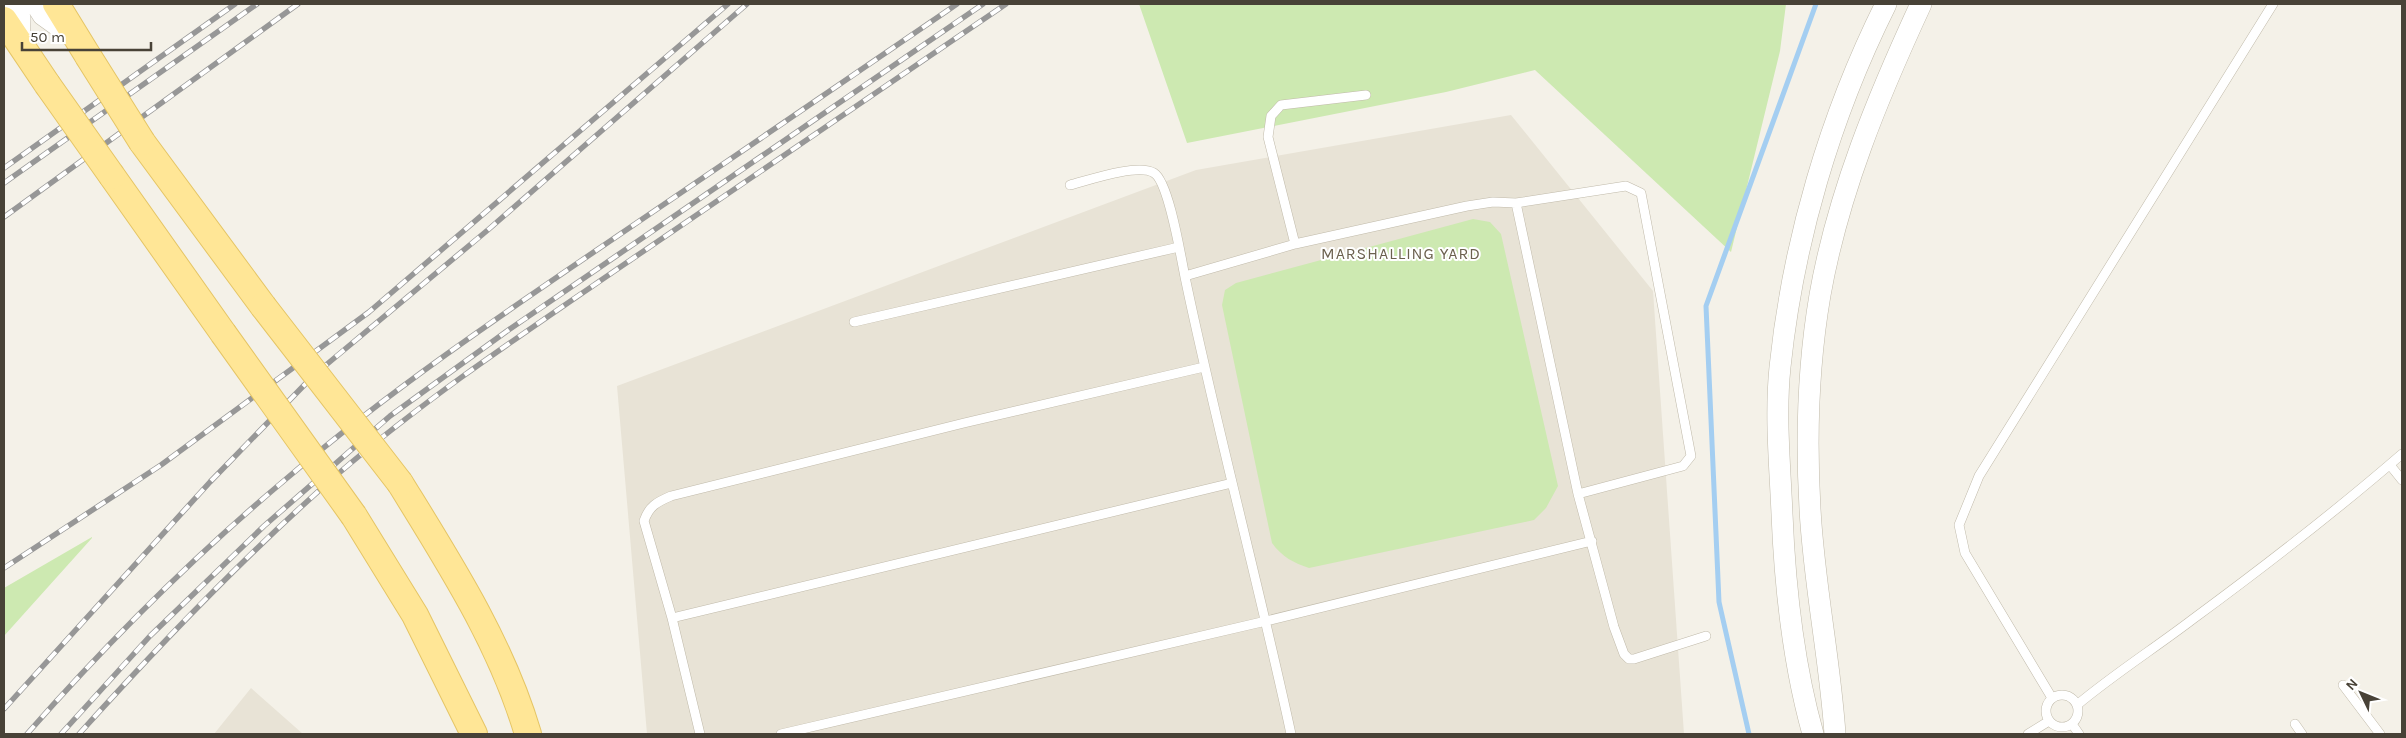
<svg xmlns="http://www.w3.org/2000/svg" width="2406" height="738" font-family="Karla,sans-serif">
<rect width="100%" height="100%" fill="#f4f1e8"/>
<path fill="#e8e3d6" d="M 1511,115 L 1653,291 L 1684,734 L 647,734 L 617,386 L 1196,170 Z
M 251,688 L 303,734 L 214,734 Z"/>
<path fill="#cde9b1" d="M 1139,4 L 1786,4 L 1780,51 L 1731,252 L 1535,70 L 1446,92 L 1187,143 Z
M 1473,219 L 1490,222 L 1501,234 L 1558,486 L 1546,508 L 1534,520 L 1309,568 C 1294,563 1282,557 1272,543 L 1222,305 L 1225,290 L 1236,283 Z
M 92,537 L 92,538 L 4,636 L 4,588 Z"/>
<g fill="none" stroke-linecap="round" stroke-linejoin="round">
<path stroke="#a4cef1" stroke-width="5" d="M 1749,734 L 1719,602 L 1706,306 L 1816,4"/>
<g stroke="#c0baaa" stroke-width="10">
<path id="service" d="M 1070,185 C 1089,180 1138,163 1154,173 C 1169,182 1181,258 1185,277 C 1217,430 1258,581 1291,734
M 1516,203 L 1626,186 L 1641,193 L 1691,456 L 1683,466 L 1578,494
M 1295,244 L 1268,137 L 1271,116 L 1281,105 L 1366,95
M 1185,276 L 1295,244 L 1467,206 L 1493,202 L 1516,203 L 1578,494 L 1614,627 L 1624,654 L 1629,659 L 1634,659 L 1706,636
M 854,322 L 1179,247
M 2390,465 L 2402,480
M 672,618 L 1232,483
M 2343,685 L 2380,734
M2046 711a16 16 0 1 1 32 0a16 16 0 1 1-32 0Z
M 2052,698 L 1965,553 L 1959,525 L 1979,476 L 2273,4
M 2077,705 C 2114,674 2155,648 2193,619 C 2265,566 2335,512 2402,454
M 2072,724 L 2079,734
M 2295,724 L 2302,734
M 700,734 L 672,618 L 644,521 C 649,506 657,502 671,496 L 964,423 L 1204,367
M 781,734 L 1266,621 L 1592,541
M 2028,734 L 2049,721"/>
</g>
<g stroke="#c0baaa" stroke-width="22">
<path id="tertiary" d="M 14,4 L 20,18 L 19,45
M 36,4 L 43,15 L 75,38
M 1813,734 C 1793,663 1785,588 1782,514 C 1780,466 1775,416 1780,367 C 1793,242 1830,116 1886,4
M 1835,734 C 1830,659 1814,585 1810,509 C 1806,439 1808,365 1820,295 C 1838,193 1878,97 1921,4"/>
</g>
<g stroke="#e5c565" stroke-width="28">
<path id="primary" d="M 56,4 L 88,56
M 4,20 L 47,84
M 142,142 L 263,306
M 112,176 L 223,333
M 400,483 C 450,564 501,643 528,734
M 354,516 L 415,615 L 474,734"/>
</g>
<use href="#service" stroke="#fff" stroke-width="9"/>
<use href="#tertiary" stroke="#fff" stroke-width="21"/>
<use href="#primary" stroke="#ffe696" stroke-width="26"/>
<g stroke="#979797" stroke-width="5.5">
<path id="rail" d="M 4,168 L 235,4
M 4,183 L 257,4
M 4,217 L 298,4
M 4,568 L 161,465 L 369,312 L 728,4
M 4,709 L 210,482 L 314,375 L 489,229 L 747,4
M 27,734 C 107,643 193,557 286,479 C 389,391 501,315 613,239 C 728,161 843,82 957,4
M 61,734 L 150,636 L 264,526 L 390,416 L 507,331 L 983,4
M 79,734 C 161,643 246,554 339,473 C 431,394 533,327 632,259 C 757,174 881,89 1006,4"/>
</g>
<use href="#rail" stroke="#fff" stroke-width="4" stroke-dasharray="11" stroke-linecap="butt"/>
<g stroke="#e5c565" stroke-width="28" stroke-linecap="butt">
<path id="primary-bridge" d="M 88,56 L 142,142
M 47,84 L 112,176
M 263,306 L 400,483
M 223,333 L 354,516"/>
</g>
<use href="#primary-bridge" stroke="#ffe696" stroke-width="26"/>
</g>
<g text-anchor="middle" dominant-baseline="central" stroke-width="4" stroke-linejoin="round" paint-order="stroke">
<g font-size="16" letter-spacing="1" fill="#6b614e" stroke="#fff">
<text x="1401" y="253">MARSHALLING YARD</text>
</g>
</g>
<rect width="2406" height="738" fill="none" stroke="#484237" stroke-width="10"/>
<g transform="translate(2361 693) rotate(313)" stroke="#ffffff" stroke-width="4" paint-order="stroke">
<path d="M0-4L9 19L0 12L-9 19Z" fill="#484237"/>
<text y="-8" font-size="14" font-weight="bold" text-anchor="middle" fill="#484237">N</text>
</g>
<path d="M22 42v8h129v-8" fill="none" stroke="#484237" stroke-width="2.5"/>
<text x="30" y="42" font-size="15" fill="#484237" stroke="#ffffff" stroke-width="4" paint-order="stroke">50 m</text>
</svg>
